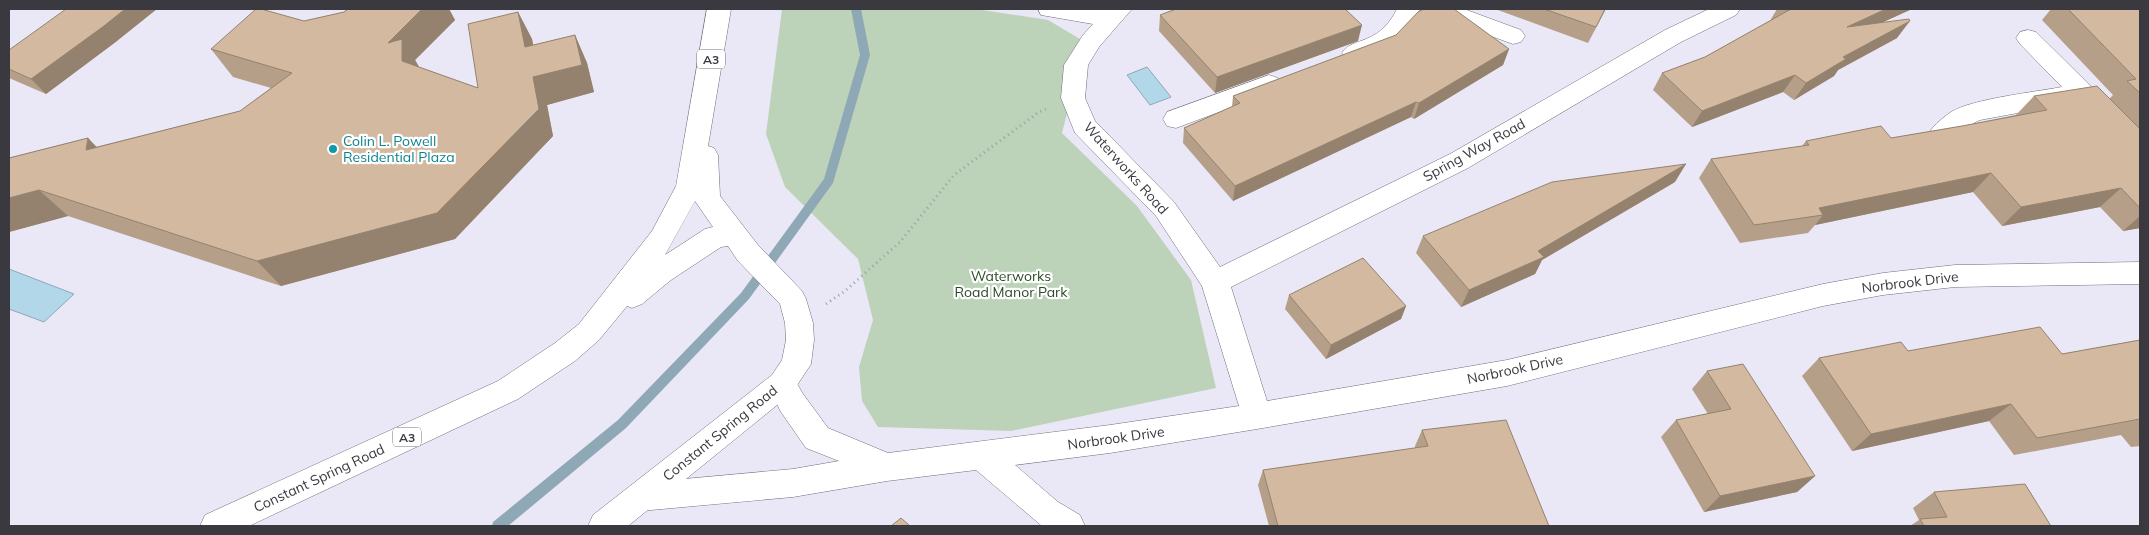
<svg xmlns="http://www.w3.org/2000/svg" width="2149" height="535" font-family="Mulish,sans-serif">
<rect width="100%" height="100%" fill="#eae8f7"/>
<path fill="#bcd2b9" d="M 782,9 L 976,9 L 1048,20 L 1085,42 L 1062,133 L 1137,206 L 1191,280 L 1216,388 L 1011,431 L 878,427 L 862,401 L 859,367 L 873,320 L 858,259 L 785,187 L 766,134 Z"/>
<path fill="#b2d7e9" stroke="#8ea8b6" d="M 1147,67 L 1171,97 L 1150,105 L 1127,75 Z
M 9,269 L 74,294 L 44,322 L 9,309 Z"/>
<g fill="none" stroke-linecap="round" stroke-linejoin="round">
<path fill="#8ea8b6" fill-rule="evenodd" d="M 851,9 L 861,9 L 870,55 L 833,183 L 749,299 L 626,428 L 508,526 L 492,526 L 493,522 L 618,420 L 741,293 L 824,179 L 860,55 Z"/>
<g stroke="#6e6d79" stroke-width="1">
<path id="street" d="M 1038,9 L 1132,9 L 1099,47 L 1088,65 L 1085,98 L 1095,121 L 1174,202 L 1220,267 L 1450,154 L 1665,30 L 1709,9 L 1740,9 L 1736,15 L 1681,42 L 1468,168 L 1231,287 L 1267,401 L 1507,360 L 1823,284 L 1883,273 L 1955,265 L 2140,262 L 2140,284 L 1955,287 L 1883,295 L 1823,306 L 1507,386 L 1257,429 L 1110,453 L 1015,465 L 1058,502 L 1080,515 L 1085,526 L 1042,526 L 976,470 L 887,481 L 793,497 L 640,511 L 629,507 L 624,497 L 629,487 L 640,483 L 793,469 L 839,461 L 806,448 L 781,412 L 767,384 L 772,375 L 782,371 L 792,375 L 803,394 L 828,428 L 888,453 L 1110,425 L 1239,406 L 1202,286 L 1156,216 L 1075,133 L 1061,98 L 1064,65 L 1083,35 L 1093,24 L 1041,15 Z
M 1397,9 L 1420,9 C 1409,32 1396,46 1372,55 C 1363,59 1356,62 1346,59 L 1342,53 C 1347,44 1357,43 1366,39 C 1381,33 1390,23 1397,9 Z
M 1429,9 L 1464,9 L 1521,30 L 1525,36 L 1521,42 L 1513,44 L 1433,15 Z
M 2028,30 L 2036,32 L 2140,135 L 2140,160 L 2131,157 L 2075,100 L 2066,104 L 1980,120 C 1960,128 1952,150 1930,144 L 1926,137 C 1931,128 1942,118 1951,112 C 1972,99 2035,92 2062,87 L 2020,44 L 2016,38 L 2020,32 Z
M 1269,75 L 1278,78 L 1281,84 L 1278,90 L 1176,128 L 1167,126 L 1163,119 L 1167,112 Z"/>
</g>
<g stroke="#6e6d79" stroke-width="1">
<path id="primary" d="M 707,9 L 731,9 L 708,146 L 714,148 L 718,155 L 720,196 L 758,245 L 802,291 L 806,299 L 813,323 L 814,340 L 811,364 L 792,393 L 628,526 L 588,526 L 593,515 L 772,375 L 782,360 L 786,340 L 785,323 L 780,304 L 738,261 L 728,246 L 721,247 L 671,280 L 642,304 L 632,308 L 627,306 L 599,340 L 575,361 L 518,399 L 249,526 L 200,526 L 205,515 L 498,381 L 555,343 L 579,324 L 652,231 L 676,186 ZM 695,201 L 713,227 L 705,229 L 665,255 Z"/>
</g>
<path stroke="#9e9da8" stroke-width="3" stroke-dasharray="1 4" stroke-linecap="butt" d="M 826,304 L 845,291 L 900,242 L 954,175 L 1039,112 L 1046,109"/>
<use href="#street" fill="#fff" fill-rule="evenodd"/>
<use href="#primary" fill="#fff" fill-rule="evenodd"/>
</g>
<path fill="#b59f89" d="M 348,9 L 449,9 L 455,20 L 415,60 L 419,67 L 478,88 L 518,12 L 532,39 L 533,45 L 575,35 L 587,63 L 594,92 L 547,105 L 553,136 L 455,239 L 281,286 L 68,216 L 9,232 L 9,158 L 88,138 L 96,147 L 240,111 L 271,88 L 233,77 L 211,49 L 304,21 L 344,12 Z
M 1495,9 L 1606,9 L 1588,43 Z
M 1777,9 L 1912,9 L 1881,23 L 1897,38 L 1838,70 L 1834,76 L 1794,100 L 1783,92 L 1692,127 L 1653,90 L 1662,73 L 1705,57 L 1771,20 L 1771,19 Z
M 2051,9 L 2140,9 L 2140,228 L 2123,231 L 2100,207 L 2002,226 L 1973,192 L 1815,225 L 1808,233 L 1740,243 L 1699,178 L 1711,159 L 1802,146 L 1806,141 L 1891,138 L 1962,126 L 2016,115 L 2034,96 L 2110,98 L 2113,95 L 2042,20 Z
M 1160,15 L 1358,41 L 1215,93 L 1159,31 Z
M 1396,35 L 1509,49 L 1503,65 L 1414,119 L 1411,117 L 1233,201 L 1183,143 L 1184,128 L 1232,107 L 1233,96 Z
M 117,41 L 46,94 L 9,78 L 9,50 Z
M 1675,182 L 1542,260 L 1535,274 L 1461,307 L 1416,253 L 1423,236 Z
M 1289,295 L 1406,306 L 1401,319 L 1326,359 L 1285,309 Z
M 2140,340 L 2140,446 L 2131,447 L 2121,435 L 2014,455 L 1989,421 L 1852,451 L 1802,376 L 1819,358 L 1908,351 L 2062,354 Z
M 1707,371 L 1815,476 L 1797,492 L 1704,512 L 1661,437 L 1676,420 L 1708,414 L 1692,389 Z
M 1422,430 L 1549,526 L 1269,526 L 1258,485 L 1263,470 L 1415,448 L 1415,446 Z
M 1934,492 L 2051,526 L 1910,526 L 1919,520 L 1913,508 Z"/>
<path fill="#94826f" d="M 125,9 L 157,9 L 117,41 L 46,94 L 31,79 Z
M 422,9 L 449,9 L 455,20 L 415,60 L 419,67 L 419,88 L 388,43 Z
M 1886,9 L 1912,9 L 1835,44 L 1847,27 Z
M 518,12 L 532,39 L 539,75 L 525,47 Z
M 1910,21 L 1897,38 L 1838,70 L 1834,76 L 1794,100 L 1806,83 L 1843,57 Z
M 1362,25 L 1358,41 L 1215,93 L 1217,77 Z
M 575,35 L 587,63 L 594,92 L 547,105 L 553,136 L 455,239 L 281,286 L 257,261 L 533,77 Z
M 1509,49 L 1503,65 L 1414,119 L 1419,103 Z
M 1795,75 L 1783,92 L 1692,127 L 1702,111 Z
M 1416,102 L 1411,117 L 1233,201 L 1235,186 Z
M 88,138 L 114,165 L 86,150 Z
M 1686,164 L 1675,182 L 1542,260 L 1535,274 L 1461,307 L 1469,290 Z
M 1991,173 L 1973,192 L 1815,225 L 1823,215 L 1819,208 Z
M 2121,188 L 2100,207 L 2002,226 L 2021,207 Z
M 39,190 L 68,216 L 9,232 L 9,198 Z
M 2140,216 L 2140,228 L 2123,231 Z
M 1406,306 L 1401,319 L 1326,359 L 1331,345 Z
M 2011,404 L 1989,421 L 1852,451 L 1871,434 Z
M 1815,476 L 1797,492 L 1704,512 L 1720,496 Z"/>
<path fill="#d3b99f" stroke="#94826f" d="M 66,9 L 125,9 L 104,26 L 31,79 L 9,69 L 9,50 Z
M 256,9 L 261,9 L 304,21 L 344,12 L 348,9 L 422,9 L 388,43 L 402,39 L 402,61 L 478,88 L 468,24 L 518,12 L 525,47 L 575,35 L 582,65 L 533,77 L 539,109 L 437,213 L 257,261 L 39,190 L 9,198 L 9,158 L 88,138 L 86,150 L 240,111 L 292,73 L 211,49 Z
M 1176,9 L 1345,9 L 1362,25 L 1217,77 L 1160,15 Z
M 1424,9 L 1454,9 L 1509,49 L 1419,103 L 1416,102 L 1235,186 L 1184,128 L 1240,103 L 1233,96 L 1396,35 L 1418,12 Z
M 1544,9 L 1605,9 L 1596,27 Z
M 1791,9 L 1886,9 L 1847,27 L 1909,19 L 1910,21 L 1843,57 L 1846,59 L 1806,83 L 1795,75 L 1702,111 L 1662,73 L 1705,57 Z
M 2068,9 L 2140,9 L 2140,93 L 2127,81 L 2136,79 Z
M 2097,86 L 2140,129 L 2140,208 L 2121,188 L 2021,207 L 1991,173 L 1819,208 L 1823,215 L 1754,225 L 1711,159 L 1809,145 L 1806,141 L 1881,126 L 1891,138 L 1962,126 L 2047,110 L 2034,96 Z
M 1686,164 L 1538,251 L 1544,257 L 1469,290 L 1423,236 L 1552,182 Z
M 1363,258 L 1406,306 L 1331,345 L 1289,295 Z
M 2040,327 L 2062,354 L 2140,340 L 2140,419 L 2037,438 L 2011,404 L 1871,434 L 1819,358 L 1901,342 L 1908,351 Z
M 1743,364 L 1815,476 L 1720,496 L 1676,420 L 1731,409 L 1707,371 Z
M 1506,420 L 1549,526 L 1278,526 L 1263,470 L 1428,446 L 1422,430 Z
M 2025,484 L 2051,526 L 1924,526 L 1920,519 L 1947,517 L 1934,492 Z
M 901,518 L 910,526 L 891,526 Z"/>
<circle fill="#0f9aa8" stroke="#fff" stroke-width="2" cx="333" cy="149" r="5"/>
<g text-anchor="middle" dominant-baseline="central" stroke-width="4.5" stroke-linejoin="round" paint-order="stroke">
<g fill="#fff" stroke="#757479" stroke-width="1">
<rect x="697" y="49.5" width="28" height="19" rx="4"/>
<rect x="393" y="427.5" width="28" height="19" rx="4"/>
</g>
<g font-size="12" font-weight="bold" fill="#3a393f">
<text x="711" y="59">A3</text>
<text x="407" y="437">A3</text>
</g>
<g font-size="14" fill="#0d838f" stroke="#fff" text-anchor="start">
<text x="343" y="141">Colin L. Powell<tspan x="343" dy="16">Residential Plaza</tspan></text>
</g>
<g font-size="14" fill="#3a393f" stroke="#fff">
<text transform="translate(1474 150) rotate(-29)">Spring Way Road</text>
<text transform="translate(1126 168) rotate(48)">Waterworks Road</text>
<text transform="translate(1910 282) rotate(-7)">Norbrook Drive</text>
<text transform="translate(1515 369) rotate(-12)">Norbrook Drive</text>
<text transform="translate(720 433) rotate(-39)">Constant Spring Road</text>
<text transform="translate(1116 438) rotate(-8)">Norbrook Drive</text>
<text transform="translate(319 478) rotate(-25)">Constant Spring Road</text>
</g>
<g font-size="14" fill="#294c24" stroke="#fff">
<text x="1011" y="276">Waterworks<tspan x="1011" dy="16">Road Manor Park</tspan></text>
</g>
</g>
<rect width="2149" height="535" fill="none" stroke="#3a393f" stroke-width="20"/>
</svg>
